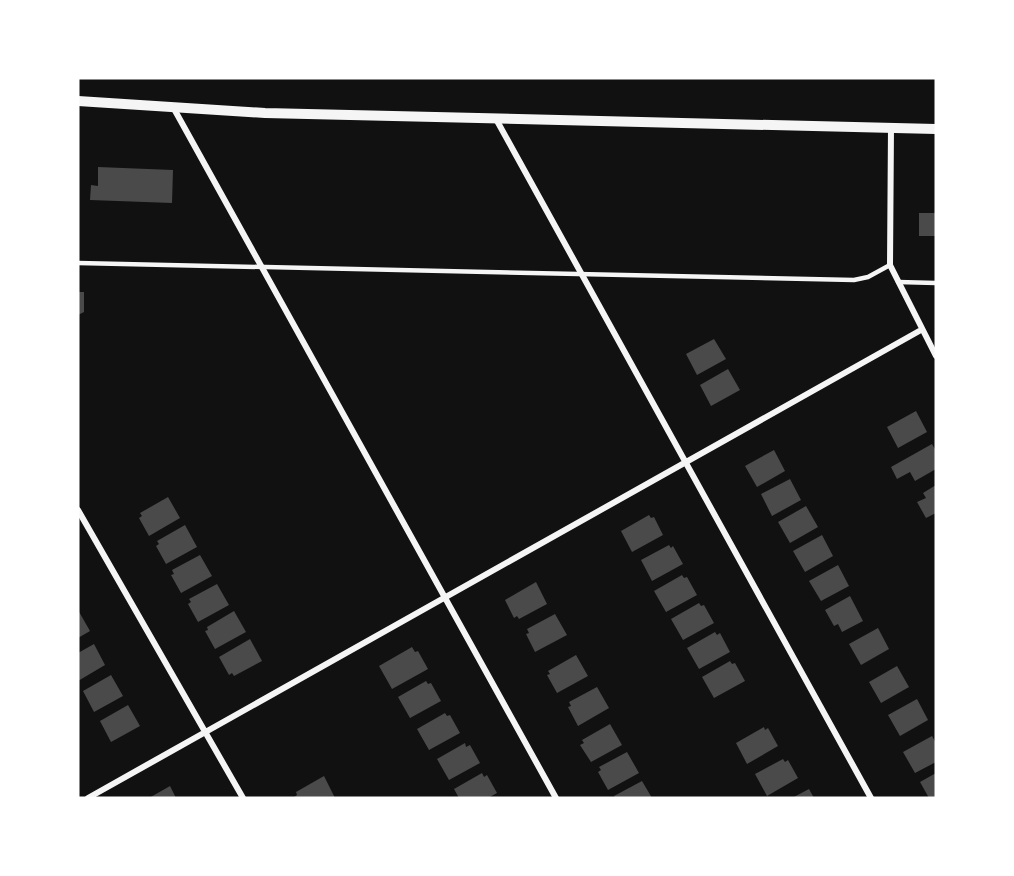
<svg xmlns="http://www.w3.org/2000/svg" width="1014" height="876" font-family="'Titillium Web',sans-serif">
<rect width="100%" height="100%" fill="#111"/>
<path fill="#4a4a4a" d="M 98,167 L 173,170 L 172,203 L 90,200 L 91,185 L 98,186 Z
M 919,213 L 936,213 L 936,236 L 919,236 Z
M 78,292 L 84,292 L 84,312 L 78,315 Z
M 714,339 L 726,359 L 697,375 L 686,354 Z
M 728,369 L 740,390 L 711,406 L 700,385 Z
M 916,411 L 927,432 L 898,448 L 887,427 Z
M 932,444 L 936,451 L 936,469 L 915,481 L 910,472 L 897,479 L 891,467 Z
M 774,450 L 785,471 L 757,487 L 745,466 Z
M 790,479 L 801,500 L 772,516 L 761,494 Z
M 936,485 L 936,513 L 926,518 L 917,502 L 926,498 L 923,493 Z
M 168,497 L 180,518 L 149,536 L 139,518 L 142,516 L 140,513 Z
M 806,506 L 818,527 L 790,543 L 778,522 Z
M 649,515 L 651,518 L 654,517 L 663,535 L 632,552 L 621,531 Z
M 185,525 L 197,547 L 166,564 L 156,546 L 159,544 L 157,541 Z
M 822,535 L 833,556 L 805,572 L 793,551 Z
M 669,545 L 671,548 L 673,546 L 683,564 L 652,581 L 641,560 Z
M 200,555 L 212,576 L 181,593 L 171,575 L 174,574 L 172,570 Z
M 838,565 L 849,586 L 821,601 L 809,581 Z
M 682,575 L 684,578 L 687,577 L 697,595 L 666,612 L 654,591 Z
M 536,582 L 547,604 L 519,619 L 517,616 L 514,618 L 505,600 Z
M 217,584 L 229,605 L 198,622 L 188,604 L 191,602 L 189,599 Z
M 850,596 L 863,621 L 842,632 L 838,624 L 834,626 L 825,610 Z
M 699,603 L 701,606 L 704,605 L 714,623 L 683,640 L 671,619 Z
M 78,610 L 90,631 L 78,638 Z
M 234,611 L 246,632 L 215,649 L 205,631 L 208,630 L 207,627 Z
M 555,614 L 567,635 L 535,652 L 526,634 L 529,633 L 527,629 Z
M 878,628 L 889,649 L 861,665 L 849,644 Z
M 715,632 L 717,635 L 720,633 L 730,652 L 699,669 L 687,648 Z
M 250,639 L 262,661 L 234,676 L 232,673 L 229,675 L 219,657 Z
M 94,644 L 105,665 L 78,681 L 78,653 Z
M 412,647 L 415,652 L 418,651 L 428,669 L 392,689 L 379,666 Z
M 576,655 L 588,676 L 557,693 L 547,675 L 550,674 L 548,671 Z
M 730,661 L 732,664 L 735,663 L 745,681 L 714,698 L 702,677 Z
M 897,666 L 909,687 L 881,703 L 869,682 Z
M 111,675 L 123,696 L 94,712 L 83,691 Z
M 426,681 L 428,684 L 431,683 L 441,701 L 410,718 L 398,697 Z
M 597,687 L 609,708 L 578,726 L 568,707 L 571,706 L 569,702 Z
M 917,699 L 928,720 L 900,736 L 888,715 Z
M 128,705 L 140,726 L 111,742 L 100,721 Z
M 445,713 L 447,716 L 450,715 L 460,733 L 429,750 L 417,729 Z
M 610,724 L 622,745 L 591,762 L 580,745 L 584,743 L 582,740 Z
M 764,727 L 765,730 L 768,728 L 778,746 L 747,764 L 736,743 Z
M 932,736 L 936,743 L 936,762 L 915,773 L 903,752 Z
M 465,743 L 466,747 L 470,745 L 480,763 L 449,780 L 437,759 Z
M 627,752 L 639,773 L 608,790 L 598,772 L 601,770 L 599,767 Z
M 783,759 L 785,762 L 788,760 L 798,778 L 767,796 L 755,774 Z
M 482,773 L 484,777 L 487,775 L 497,793 L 488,798 L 459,798 L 454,789 Z
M 936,773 L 936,798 L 929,798 L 920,782 Z
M 324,776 L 335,798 L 293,798 L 297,795 L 296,792 Z
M 642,781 L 652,798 L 615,798 L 614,796 Z
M 170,786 L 176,798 L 149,798 Z
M 809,789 L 814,798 L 792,798 Z"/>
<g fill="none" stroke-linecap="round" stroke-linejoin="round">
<path stroke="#f5f5f5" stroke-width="4.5" d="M 78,263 L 854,280 L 868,277 L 890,265
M 898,282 L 936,283"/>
<path stroke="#f5f5f5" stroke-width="6" d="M 173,107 L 556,798
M 496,119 L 871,798
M 891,128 L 890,265 L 936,356
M 78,510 L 243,798
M 88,798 L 921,330"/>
<path stroke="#f5f5f5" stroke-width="10" d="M 78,101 L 265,113 L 936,129"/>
</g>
<rect width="1014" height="876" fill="none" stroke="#ffffff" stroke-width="159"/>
</svg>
